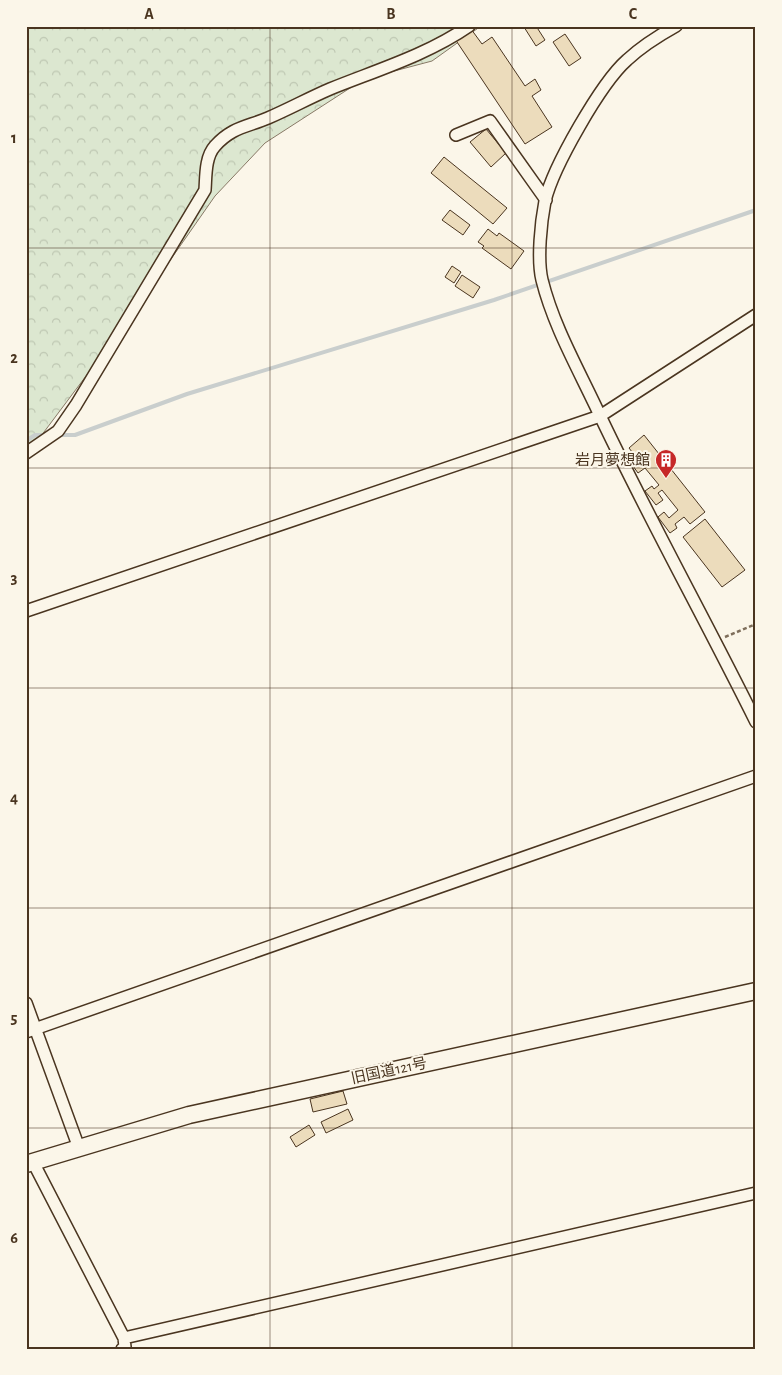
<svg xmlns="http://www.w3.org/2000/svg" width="782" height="1375" font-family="'Alegreya Sans','Noto Sans JP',sans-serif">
<defs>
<pattern id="forest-crowns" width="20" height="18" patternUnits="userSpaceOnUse" patternTransform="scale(1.25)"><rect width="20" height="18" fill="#dce7d0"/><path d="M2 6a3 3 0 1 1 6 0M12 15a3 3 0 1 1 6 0" fill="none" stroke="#bec7b2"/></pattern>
</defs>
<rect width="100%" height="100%" fill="#fbf6e9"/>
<path fill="url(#forest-crowns)" stroke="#887966" d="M 26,26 L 481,26 L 432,61 L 364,79 L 265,143 L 215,196 L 134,312 L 26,456 Z"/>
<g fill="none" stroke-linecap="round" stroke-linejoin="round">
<path stroke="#c9cecd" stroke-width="4" d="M 57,435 L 75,435 L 187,394 L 494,300 L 756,210
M 26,441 L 35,435 L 45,435"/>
</g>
<path fill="#ecdcbc" stroke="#4a3520" d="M 536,26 L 545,40 L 536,46 L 524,27 Z
M 471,29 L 482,44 L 492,37 L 525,86 L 535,79 L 541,90 L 532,96 L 552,127 L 525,144 L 455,39 Z
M 565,34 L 581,58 L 569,66 L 553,42 Z
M 486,129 L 506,153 L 491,167 L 470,142 Z
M 444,157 L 507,208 L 493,224 L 431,173 Z
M 450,210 L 470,225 L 463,235 L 442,220 Z
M 488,229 L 497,236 L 499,233 L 524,251 L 511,269 L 482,248 L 484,246 L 478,242 Z
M 452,266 L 461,272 L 454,283 L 445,277 Z
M 462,275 L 480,287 L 473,298 L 455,286 Z
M 644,435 L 705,512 L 690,524 L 684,517 L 675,524 L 677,528 L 670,533 L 658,517 L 664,512 L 669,518 L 678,510 L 662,490 L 658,493 L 663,500 L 656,505 L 645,491 L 652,486 L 654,489 L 659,485 L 645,468 L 638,473 L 633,466 L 639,461 L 629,448 Z
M 705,519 L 745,570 L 722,587 L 683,537 Z
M 343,1091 L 347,1104 L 313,1112 L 310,1099 Z
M 348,1109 L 353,1120 L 326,1133 L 321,1122 Z
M 309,1125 L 315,1135 L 296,1147 L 290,1137 Z"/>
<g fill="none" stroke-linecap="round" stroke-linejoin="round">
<g stroke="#4a3520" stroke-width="14">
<path id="street" d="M 676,26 C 658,36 642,46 627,60 C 601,83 553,167 545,201 C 541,222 537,259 542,280 C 553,324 576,365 595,405 C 645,512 703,615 756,722
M 456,135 L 490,121 L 546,200
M 26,453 L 58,431 L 76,405 L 205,190 C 206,176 205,157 215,146 C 232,127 247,127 268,118 C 289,109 309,98 330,89 C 377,70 427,55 469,26
M 26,611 L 600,416 L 756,315
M 26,1003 L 79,1148
M 26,1032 L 756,776
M 33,1162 L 124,1338 L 125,1347 L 122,1349
M 124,1338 L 756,1193"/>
</g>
<g stroke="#4a3520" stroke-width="19">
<path id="secondary" d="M 26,1164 L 189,1115 L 756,991"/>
</g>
<path stroke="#7f6f5c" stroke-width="2.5" stroke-dasharray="4 2.5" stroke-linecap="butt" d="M 725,637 L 756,624"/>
<use href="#street" stroke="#fbf6e9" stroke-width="11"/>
<use href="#secondary" stroke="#fbf6e9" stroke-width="16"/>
</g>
<path fill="none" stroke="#4a3520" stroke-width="1" stroke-opacity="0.55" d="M 270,26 L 270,1349M 512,26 L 512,1349M 26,248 L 756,248M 26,468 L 756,468M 26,688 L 756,688M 26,908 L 756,908M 26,1128 L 756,1128"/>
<defs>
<g id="building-pin" transform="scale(1.125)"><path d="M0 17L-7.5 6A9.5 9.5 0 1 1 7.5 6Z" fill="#c62828" stroke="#fbf6e9"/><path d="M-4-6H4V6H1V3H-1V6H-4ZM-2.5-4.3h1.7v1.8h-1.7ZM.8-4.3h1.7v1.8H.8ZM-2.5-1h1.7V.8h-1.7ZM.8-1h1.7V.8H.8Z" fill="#fff"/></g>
</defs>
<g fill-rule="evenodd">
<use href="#building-pin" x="666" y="460"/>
</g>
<g text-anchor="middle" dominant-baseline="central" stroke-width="4" stroke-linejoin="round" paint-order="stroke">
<g font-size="15" fill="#4a3520" stroke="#fbf6e9" text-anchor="end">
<text x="650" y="460">岩月夢想館</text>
</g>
<g font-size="15" fill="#4a3520" stroke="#fbf6e9">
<text transform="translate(389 1071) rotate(-12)">旧国道121号</text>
</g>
</g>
<rect width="782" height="1375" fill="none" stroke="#fbf6e9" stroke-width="55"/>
<rect x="28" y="28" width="726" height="1320" fill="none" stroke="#4a3520" stroke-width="2"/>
<g font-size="16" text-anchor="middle" font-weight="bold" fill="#4a3520">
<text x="149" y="19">A</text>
<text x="391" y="19">B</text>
<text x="633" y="19">C</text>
<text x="14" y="143">1</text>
<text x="14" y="363">2</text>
<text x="14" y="583">3</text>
<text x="14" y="803">4</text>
<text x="14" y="1023">5</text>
<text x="14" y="1243">6</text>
</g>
</svg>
